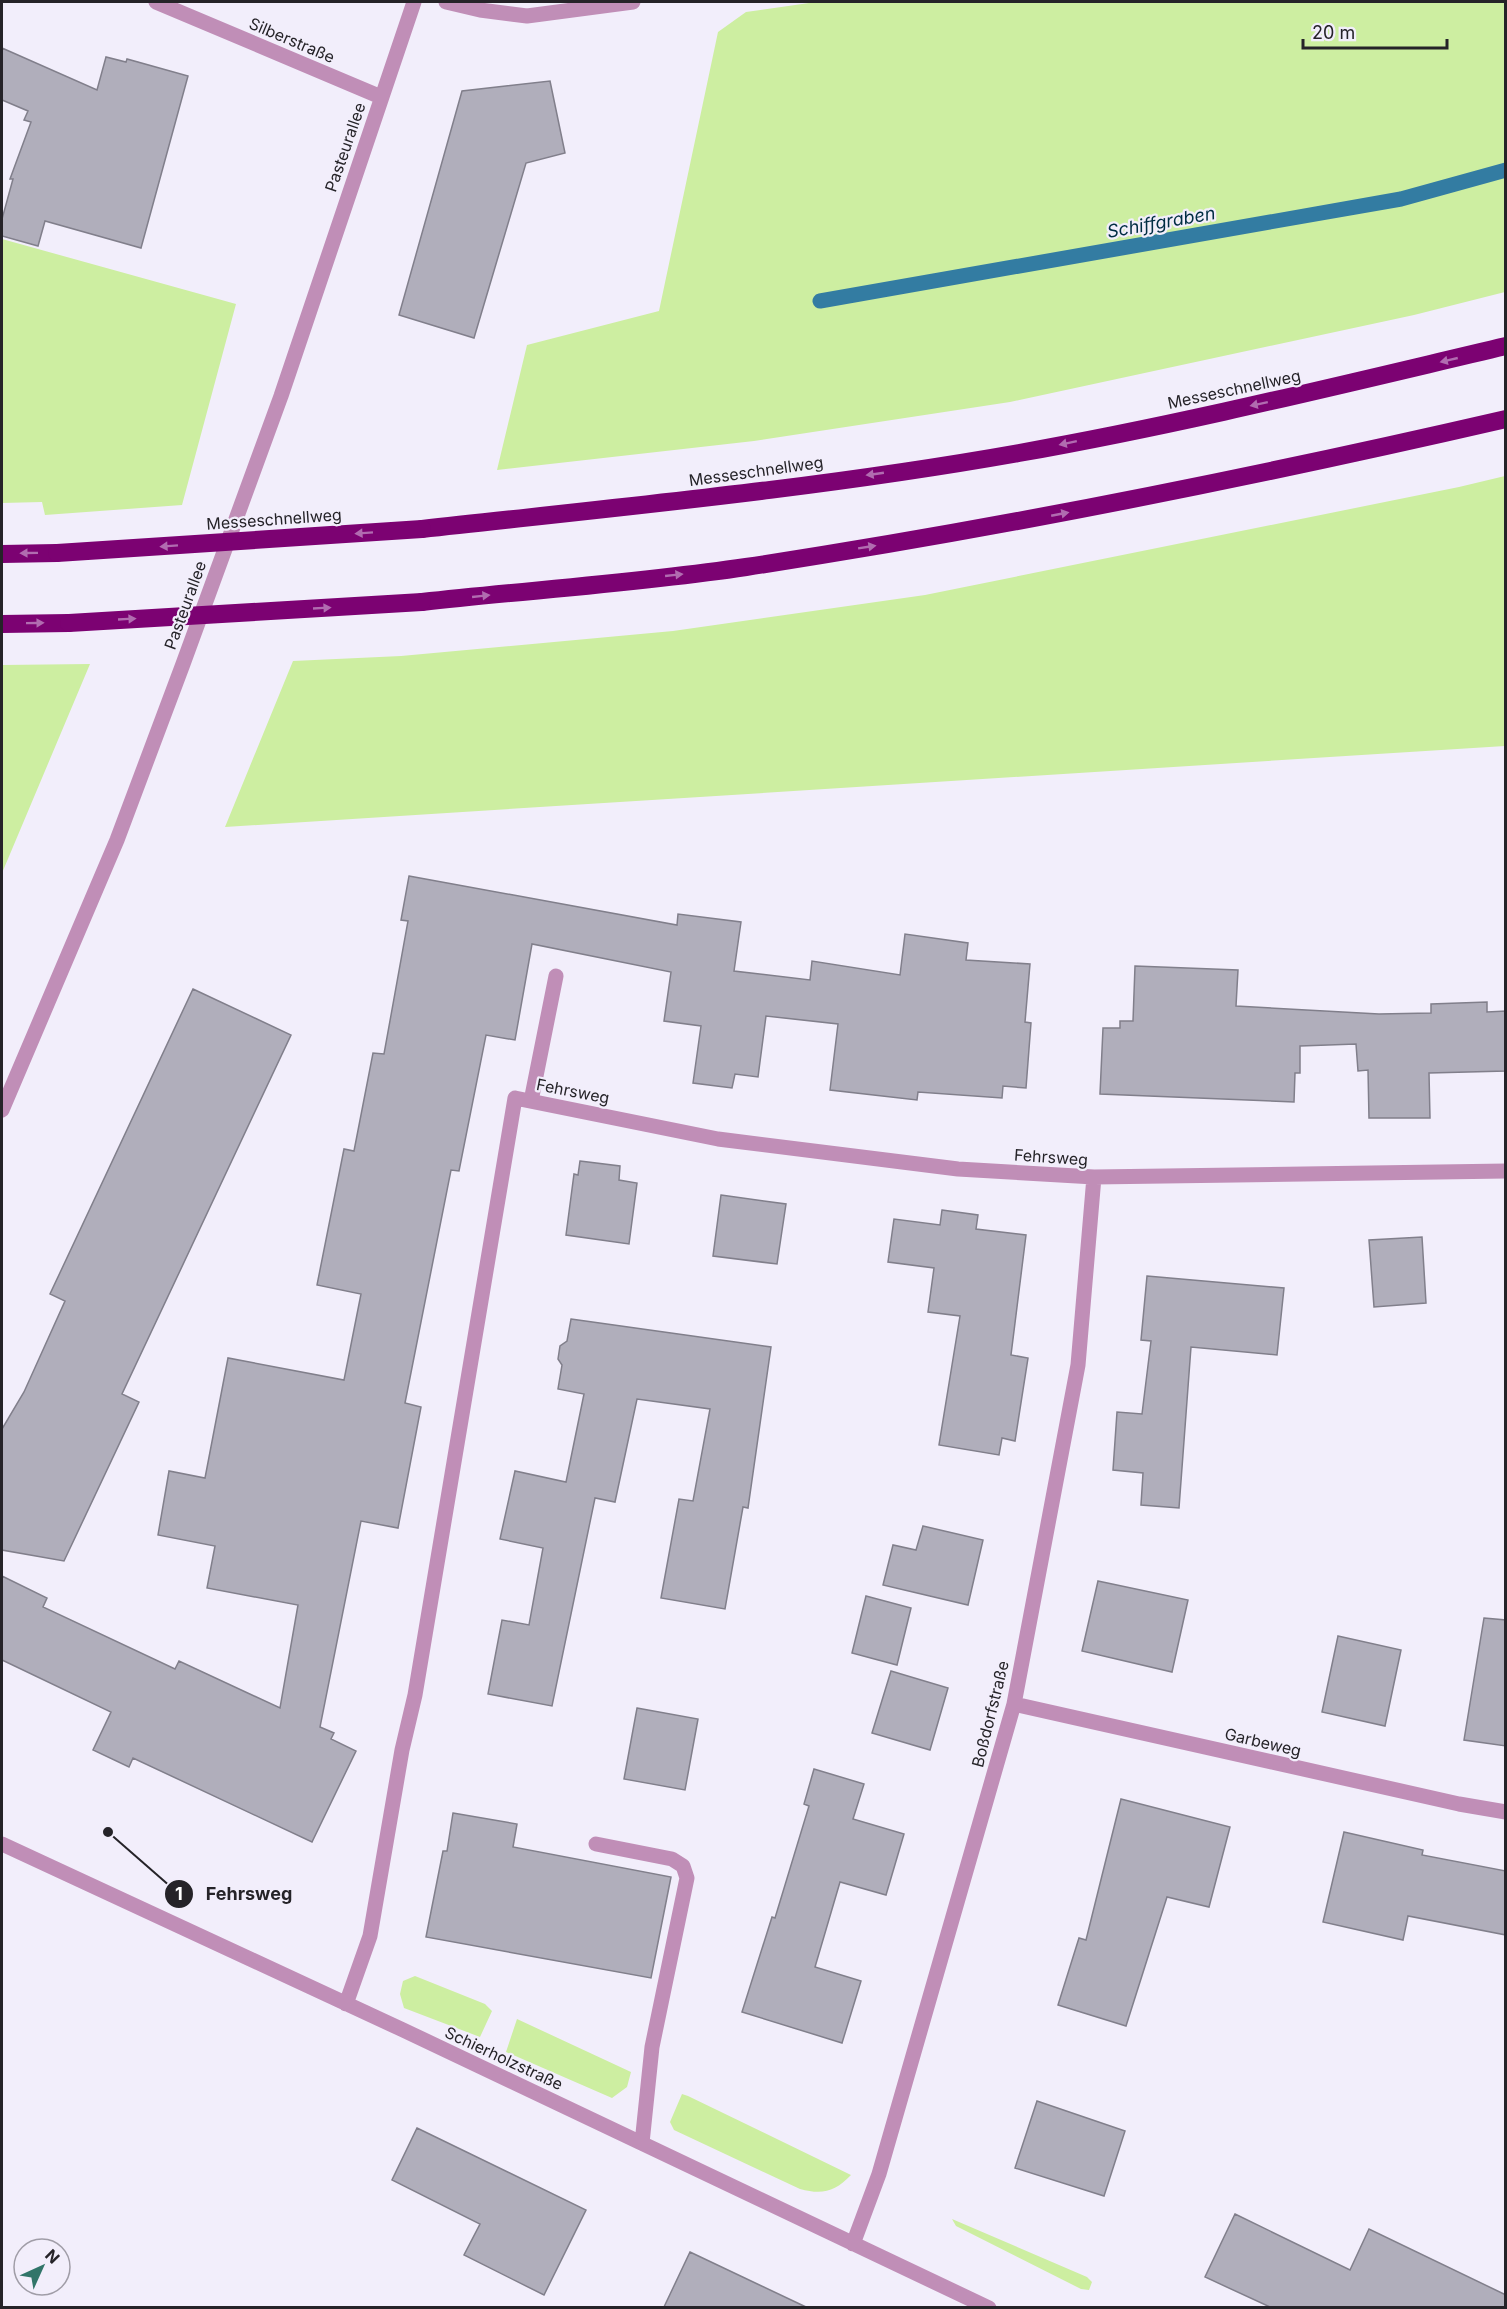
<svg xmlns="http://www.w3.org/2000/svg" width="1507" height="2309" font-family="Inter,sans-serif">
<rect width="100%" height="100%" fill="#f2eefb"/>
<path fill="#cdeea1" d="M 816,2 L 1505,2 L 1505,292 L 1414,315 L 1010,402 L 754,441 L 497,470 L 527,345 L 659,311 L 718,32 L 746,12 Z
M 2,239 L 236,304 L 182,505 L 45,515 L 42,502 L 2,503 Z
M 1505,476 L 1505,746 L 225,827 L 293,661 L 401,656 L 673,631 L 925,595 L 1459,487 Z
M 90,664 L 2,873 L 2,665 Z
M 415,1976 L 485,2004 L 492,2011 L 480,2037 L 404,2008 L 400,1994 L 403,1981 Z
M 517,2019 L 631,2072 L 627,2087 L 612,2098 L 506,2052 Z
M 682,2094 L 688,2096 L 851,2175 C 835,2192 822,2195 800,2189 L 674,2130 L 670,2122 Z
M 952,2219 L 1087,2277 L 1092,2282 L 1089,2290 L 1081,2289 L 956,2226 Z"/>
<g fill="none" stroke-linecap="round" stroke-linejoin="round">
<path stroke="#337ca2" stroke-width="15" d="M 820,301 L 1401,199 L 1506,170"/>
</g>
<path fill="#b0aebb" stroke="#817f8b" stroke-width="1.5" d="M 2,48 L 97,90 L 106,57 L 126,62 L 127,59 L 188,76 L 141,248 L 45,221 L 38,246 L 2,236 L 2,219 L 13,179 L 10,179 L 31,122 L 24,120 L 28,111 L 2,100 Z
M 550,81 L 565,153 L 526,163 L 474,338 L 399,315 L 462,91 Z
M 409,876 L 677,925 L 678,914 L 741,922 L 734,971 L 810,980 L 812,961 L 900,975 L 905,934 L 968,943 L 966,960 L 1030,964 L 1025,1022 L 1031,1023 L 1026,1088 L 1003,1086 L 1002,1098 L 918,1092 L 917,1100 L 830,1090 L 838,1024 L 766,1016 L 758,1077 L 735,1074 L 732,1088 L 693,1083 L 701,1026 L 664,1021 L 671,972 L 532,944 L 515,1040 L 486,1035 L 459,1171 L 451,1170 L 405,1403 L 421,1407 L 398,1528 L 361,1521 L 320,1727 L 334,1733 L 331,1739 L 356,1751 L 312,1842 L 133,1758 L 129,1767 L 93,1750 L 111,1712 L 2,1660 L 2,1576 L 47,1598 L 43,1607 L 175,1669 L 179,1661 L 280,1708 L 298,1605 L 207,1588 L 215,1546 L 158,1535 L 169,1471 L 205,1478 L 228,1358 L 344,1380 L 361,1294 L 317,1285 L 344,1149 L 354,1151 L 373,1053 L 384,1054 L 408,921 L 401,920 Z
M 1135,966 L 1238,970 L 1236,1006 L 1379,1014 L 1431,1013 L 1431,1004 L 1487,1002 L 1487,1012 L 1506,1011 L 1506,1071 L 1429,1073 L 1430,1118 L 1369,1118 L 1368,1070 L 1358,1071 L 1356,1044 L 1300,1046 L 1300,1073 L 1295,1073 L 1294,1102 L 1100,1094 L 1103,1028 L 1120,1028 L 1120,1021 L 1133,1021 Z
M 193,989 L 291,1035 L 122,1394 L 139,1402 L 64,1561 L 2,1550 L 2,1429 L 24,1392 L 65,1301 L 50,1294 Z
M 580,1161 L 620,1166 L 619,1180 L 637,1183 L 629,1244 L 566,1235 L 574,1174 L 578,1175 Z
M 721,1195 L 786,1204 L 777,1264 L 713,1256 Z
M 942,1210 L 978,1215 L 976,1229 L 1026,1235 L 1011,1355 L 1028,1358 L 1015,1441 L 1002,1438 L 999,1455 L 939,1445 L 960,1316 L 928,1312 L 934,1268 L 888,1262 L 894,1219 L 940,1225 Z
M 1422,1237 L 1426,1303 L 1374,1307 L 1369,1240 Z
M 1147,1276 L 1284,1288 L 1277,1355 L 1191,1347 L 1179,1508 L 1141,1505 L 1143,1473 L 1113,1470 L 1117,1412 L 1142,1414 L 1151,1341 L 1141,1340 Z
M 571,1319 L 771,1347 L 748,1508 L 743,1507 L 725,1609 L 661,1598 L 679,1499 L 693,1501 L 710,1409 L 637,1399 L 615,1502 L 595,1498 L 552,1706 L 488,1694 L 502,1620 L 529,1625 L 543,1548 L 500,1539 L 515,1471 L 566,1482 L 584,1394 L 558,1389 L 562,1365 L 558,1359 L 560,1346 L 567,1341 Z
M 923,1526 L 983,1540 L 968,1605 L 883,1585 L 893,1545 L 916,1550 Z
M 1098,1581 L 1188,1600 L 1172,1672 L 1082,1651 Z
M 866,1596 L 911,1608 L 897,1665 L 852,1653 Z
M 1484,1618 L 1506,1620 L 1506,1746 L 1464,1740 Z
M 1338,1636 L 1401,1650 L 1385,1726 L 1322,1712 Z
M 891,1671 L 948,1688 L 930,1750 L 872,1733 Z
M 637,1708 L 698,1719 L 685,1790 L 624,1779 Z
M 814,1769 L 864,1784 L 853,1819 L 904,1834 L 886,1895 L 840,1882 L 815,1967 L 861,1981 L 842,2043 L 742,2012 L 772,1917 L 775,1918 L 809,1806 L 804,1804 Z
M 1121,1799 L 1230,1827 L 1209,1907 L 1167,1897 L 1126,2026 L 1058,2005 L 1079,1938 L 1086,1940 Z
M 453,1813 L 517,1824 L 513,1847 L 671,1877 L 651,1978 L 426,1937 L 443,1851 L 447,1851 Z
M 1344,1832 L 1423,1850 L 1422,1855 L 1506,1871 L 1506,1935 L 1408,1916 L 1403,1940 L 1323,1922 Z
M 1037,2101 L 1125,2131 L 1104,2196 L 1015,2168 Z
M 417,2128 L 586,2210 L 544,2295 L 464,2255 L 480,2224 L 392,2180 Z
M 1235,2214 L 1350,2270 L 1369,2229 L 1506,2295 L 1506,2307 L 1270,2307 L 1205,2277 Z
M 690,2252 L 806,2307 L 664,2307 Z"/>
<g fill="none" stroke-linecap="round" stroke-linejoin="round">
<path stroke="#c08eb7" stroke-width="15" d="M 156,2 L 381,97
M 446,2 L 480,10 L 527,16 L 633,2
M 531,1101 L 556,976
M 2,1110 L 117,840 L 183,664 L 281,396 L 414,2
M 1014,1704 L 1459,1804 L 1506,1812
M 2,1844 L 401,2029 L 989,2308
M 596,1844 L 672,1859 L 683,1866 L 687,1878 L 652,2047 L 642,2143
M 346,2004 L 370,1936 L 402,1750 L 415,1695 L 515,1098 L 718,1139 L 958,1169 L 1094,1177 L 1506,1171
M 853,2244 L 879,2174 L 1014,1704 L 1078,1365 L 1094,1177"/>
<path stroke="#7c0272" stroke-width="18" d="M 422,529 C 621,507 822,488 1019,453 C 1183,424 1344,384 1506,346
M 2,554 L 57,553
M 422,602 C 530,590 639,583 746,567 C 1002,528 1254,477 1506,419
M 2,624 L 69,623"/>
<path stroke="#7c0272" stroke-width="18" d="M 57,553 L 422,529
M 69,623 L 422,602"/>
</g>
<defs><path id="oneway-solid" d="M-6-.8H1V-3.2L6.5 0L1 3.2V.8H-6Z" transform="scale(1.5)"/></defs>
<g fill="#b16cb0">
<use href="#oneway-solid" transform="translate(1449 360) rotate(167)"/>
<use href="#oneway-solid" transform="translate(1259 404) rotate(168)"/>
<use href="#oneway-solid" transform="translate(1068 443) rotate(168)"/>
<use href="#oneway-solid" transform="translate(875 474) rotate(172)"/>
<use href="#oneway-solid" transform="translate(1060 514) rotate(-11)"/>
<use href="#oneway-solid" transform="translate(364 533) rotate(176)"/>
<use href="#oneway-solid" transform="translate(169 546) rotate(176)"/>
<use href="#oneway-solid" transform="translate(867 547) rotate(-9)"/>
<use href="#oneway-solid" transform="translate(29 553) rotate(179)"/>
<use href="#oneway-solid" transform="translate(674 575) rotate(-6)"/>
<use href="#oneway-solid" transform="translate(481 596) rotate(-6)"/>
<use href="#oneway-solid" transform="translate(322 608) rotate(-3)"/>
<use href="#oneway-solid" transform="translate(127 619) rotate(-3)"/>
<use href="#oneway-solid" transform="translate(35 623) rotate(-1)"/>
</g>
<g text-anchor="middle" dominant-baseline="central" stroke-width="4.5" stroke-linejoin="round" paint-order="stroke">
<g font-size="16" fill="#252328" stroke="#f2eefb">
<text transform="translate(292 40) rotate(23)">Silberstraße</text>
<text transform="translate(345 147) rotate(-71)">Pasteurallee</text>
<text transform="translate(1234 389) rotate(-12)">Messeschnellweg</text>
<text transform="translate(756 471) rotate(-8)">Messeschnellweg</text>
<text transform="translate(274 519) rotate(-4)">Messeschnellweg</text>
<text transform="translate(185 605) rotate(-70)">Pasteurallee</text>
<text transform="translate(573 1091) rotate(11)">Fehrsweg</text>
<text transform="translate(1051 1157) rotate(4)">Fehrsweg</text>
<text transform="translate(990 1714) rotate(-76)">Boßdorfstraße</text>
<text transform="translate(1263 1742) rotate(13)">Garbeweg</text>
<text transform="translate(504 2058) rotate(25)">Schierholzstraße</text>
</g>
<g font-size="18" font-style="italic" fill="#002d42" stroke="#f2eefb">
<text transform="translate(1161 222) rotate(-10)">Schiffgraben</text>
</g>
</g>
<path fill="none" stroke="#252328" stroke-width="2" d="M108 1832L179 1894"/>
<g fill="#252328" stroke="#f2eefb" stroke-width="2">
<circle cx="108" cy="1832" r="6"/>
<circle cx="179" cy="1894" r="15"/>
</g>
<g font-size="18" text-anchor="middle" font-weight="bold" fill="#fff">
<text x="179" y="1900">1</text>
</g>
<g font-size="18" text-anchor="middle" font-weight="bold" fill="#252328" stroke="#f2eefb" stroke-width="4.5" stroke-linejoin="round" paint-order="stroke">
<text x="249" y="1900">Fehrsweg</text>
</g>
<rect width="1507" height="2309" fill="none" stroke="#252328" stroke-width="6"/>
<g transform="translate(42 2267) rotate(45)"><circle r="28" fill="#f2eefb" stroke="#a09da7" stroke-width="1.5"/>
<path d="M0-4.5L10 22L0 15L-10 22Z" fill="#317569"/>
<text y="-9" font-size="16" font-weight="bold" text-anchor="middle" fill="#252328">N</text>
</g>
<path d="M1303 39v9h144v-9" fill="none" stroke="#252328" stroke-width="3"/>
<text x="1312" y="39" font-size="18" fill="#252328" stroke="#f2eefb" stroke-width="4.5" paint-order="stroke">20 m</text>
</svg>
